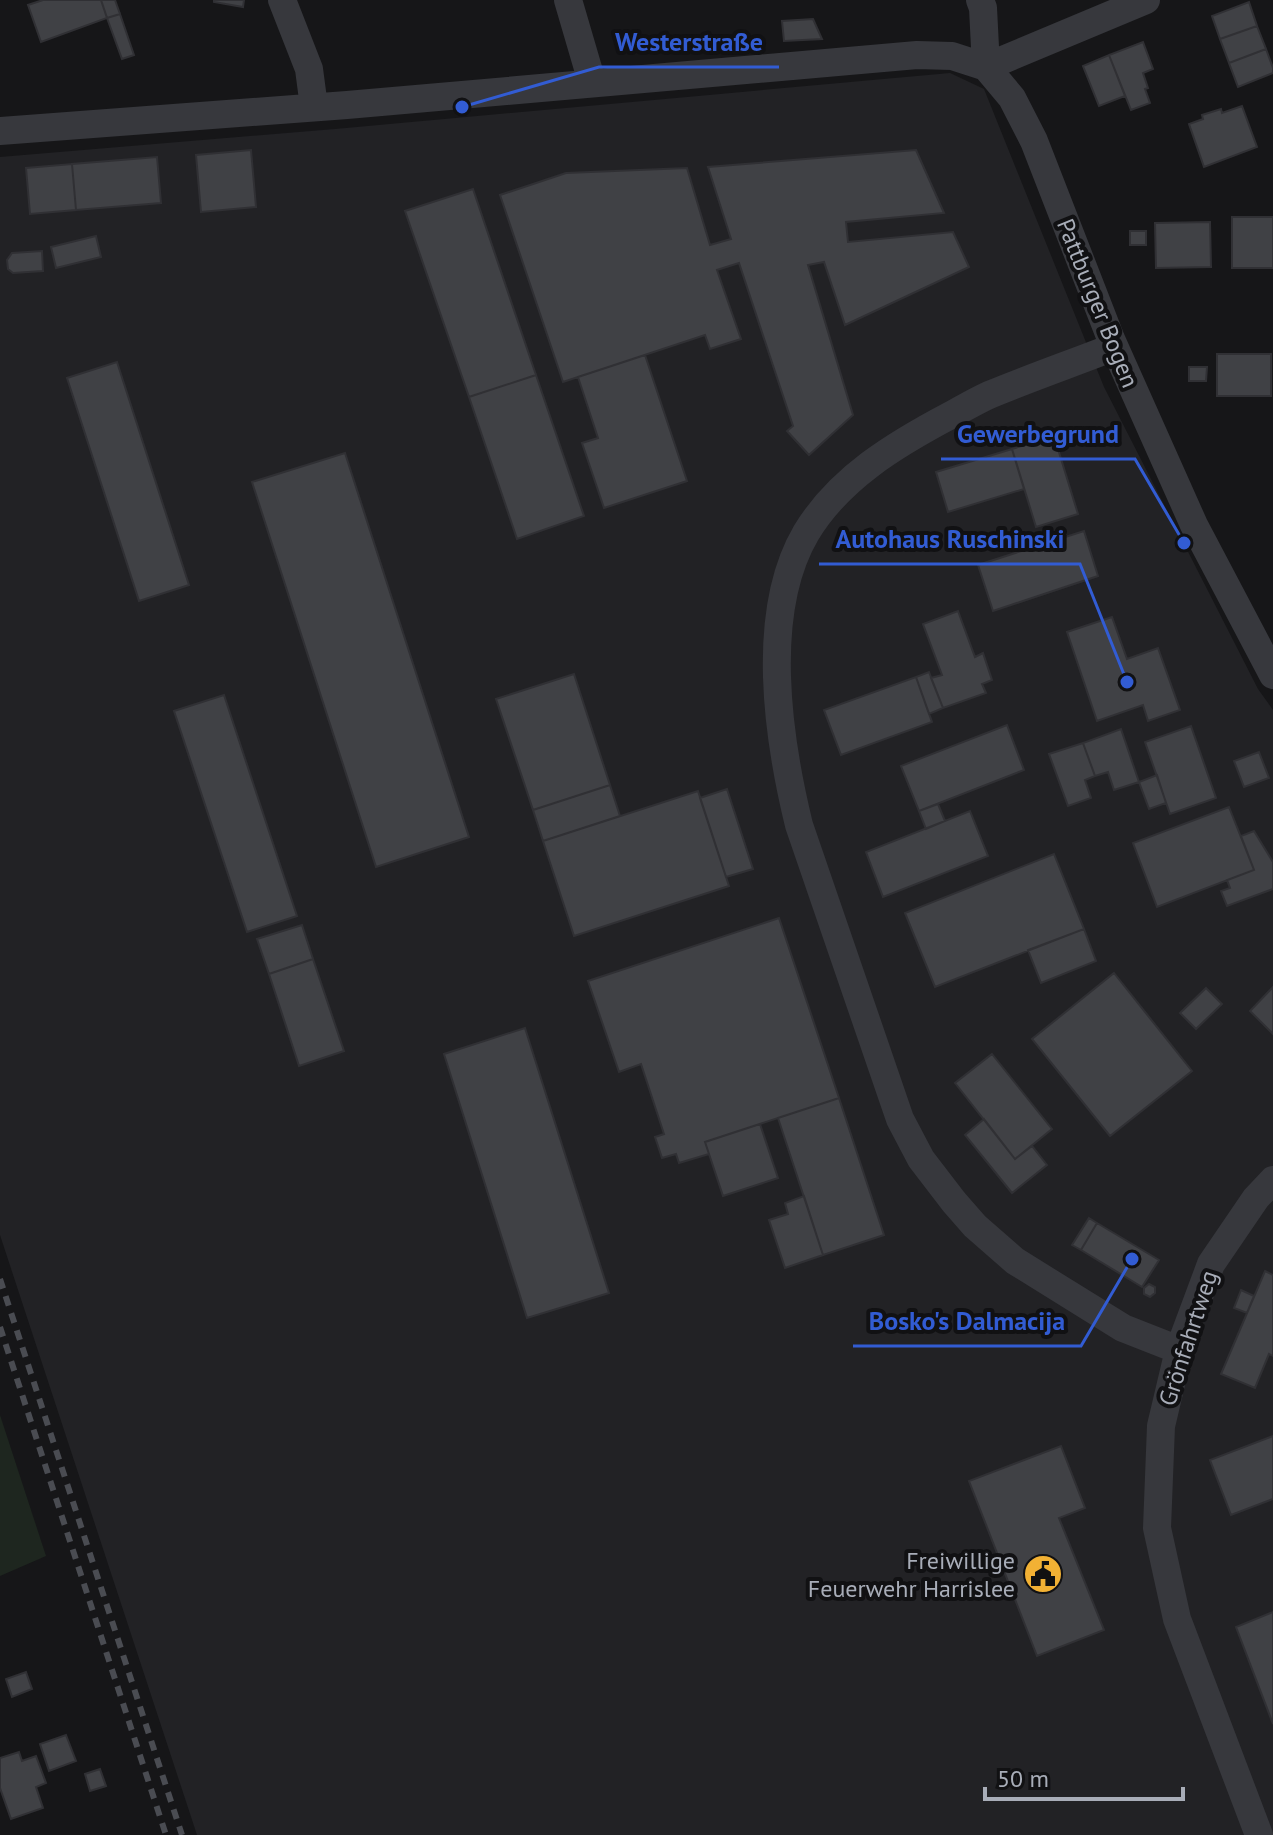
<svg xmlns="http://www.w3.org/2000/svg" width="1273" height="1835" font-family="'PT Sans',sans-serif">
<rect width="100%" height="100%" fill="#161618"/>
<path fill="#222225" d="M 950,73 L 984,89 L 1104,387 L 1258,689 L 1273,710 L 1273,1835 L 197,1835 L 0,1235 L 0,157 L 335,129 Z"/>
<path fill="#1e261f" d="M 0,1415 L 46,1556 L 0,1576 Z"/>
<path fill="#404145" stroke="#303034" stroke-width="2" d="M 43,0 L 101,0 L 107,18 L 41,42 L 28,5 Z
M 101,0 L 115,0 L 120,14 L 107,18 Z
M 214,0 L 244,0 L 243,7 L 214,2 Z
M 1249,2 L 1257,26 L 1220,39 L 1212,16 Z
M 120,14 L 134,55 L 122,59 L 107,18 Z
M 813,19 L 822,39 L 784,41 L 782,21 Z
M 1257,26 L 1266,49 L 1229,63 L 1220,39 Z
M 1143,42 L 1153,69 L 1143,73 L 1148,88 L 1145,89 L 1150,103 L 1131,110 L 1109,55 Z
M 1266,49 L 1273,68 L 1273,73 L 1238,87 L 1229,63 Z
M 1109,55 L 1125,96 L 1099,106 L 1083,66 Z
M 1242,106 L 1257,147 L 1204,167 L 1189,124 L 1203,119 L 1202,115 L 1221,109 L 1222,113 Z
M 251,150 L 256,207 L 201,212 L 196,155 Z
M 916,150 L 944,213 L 846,222 L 848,242 L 953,232 L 969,267 L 845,325 L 824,262 L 808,265 L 853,415 L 809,455 L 787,431 L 793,426 L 739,263 L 717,270 L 741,339 L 710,349 L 705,335 L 563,382 L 500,195 L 566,173 L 687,168 L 710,245 L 731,239 L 708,167 Z
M 157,157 L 161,203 L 76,210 L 72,164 Z
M 72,164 L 76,210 L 30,214 L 26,168 Z
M 473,189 L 536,375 L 469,397 L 405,211 Z
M 1232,217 L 1273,217 L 1273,268 L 1232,268 Z
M 1210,222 L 1211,267 L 1156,268 L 1155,223 Z
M 1130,231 L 1146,231 L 1146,245 L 1130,245 Z
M 96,236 L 101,257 L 56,268 L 51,247 Z
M 42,251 L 43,271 L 13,273 L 8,269 L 7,260 L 12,253 Z
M 1217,354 L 1271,354 L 1271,396 L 1217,396 Z
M 645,355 L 687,481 L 604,508 L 582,443 L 598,438 L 578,377 Z
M 117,362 L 189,585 L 139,601 L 67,378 Z
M 1189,367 L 1207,367 L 1206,381 L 1189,381 Z
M 536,375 L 584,516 L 517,539 L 469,397 Z
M 1054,436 L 1078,514 L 1036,527 L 1012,449 Z
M 1012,449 L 1024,489 L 948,512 L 936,472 Z
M 345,453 L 469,837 L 376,867 L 252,482 Z
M 1084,531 L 1098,576 L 993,611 L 978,565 Z
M 958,611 L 975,657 L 983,653 L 992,680 L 982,684 L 986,693 L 943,708 L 931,678 L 942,675 L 923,624 Z
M 1112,617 L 1127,659 L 1158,648 L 1180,710 L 1148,721 L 1143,705 L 1097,721 L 1067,632 Z
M 929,672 L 943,708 L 929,714 L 916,677 Z
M 574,674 L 610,785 L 533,810 L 496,699 Z
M 916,677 L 932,722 L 841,755 L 824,710 Z
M 224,695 L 297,916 L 247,932 L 174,711 Z
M 1007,725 L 1024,770 L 919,811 L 901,766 Z
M 1191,726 L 1216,798 L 1170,814 L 1145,742 Z
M 1121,729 L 1139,782 L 1114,790 L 1108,772 L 1095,776 L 1083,743 Z
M 1083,743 L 1095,776 L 1085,780 L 1091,798 L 1068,806 L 1049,754 Z
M 1259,752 L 1269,778 L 1244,787 L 1234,761 Z
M 1157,775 L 1166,803 L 1149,809 L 1139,782 Z
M 610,785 L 620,816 L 543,841 L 533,810 Z
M 727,789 L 753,869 L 726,877 L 700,798 Z
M 698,791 L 729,886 L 574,936 L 543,841 Z
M 938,804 L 945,821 L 926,829 L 919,811 Z
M 1229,807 L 1254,870 L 1157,907 L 1133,843 Z
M 970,811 L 988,856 L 883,897 L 866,852 Z
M 1254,831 L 1273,862 L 1273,889 L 1227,906 L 1221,891 L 1230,888 L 1227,880 L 1254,870 L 1241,836 Z
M 1054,854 L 1084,929 L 935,987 L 905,913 Z
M 779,918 L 839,1098 L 705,1142 L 709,1154 L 679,1163 L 676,1154 L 662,1158 L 655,1137 L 664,1134 L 641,1064 L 619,1072 L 588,981 Z
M 302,925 L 313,959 L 269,974 L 257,939 Z
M 1084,929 L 1096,961 L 1041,983 L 1028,950 Z
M 313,959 L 344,1051 L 299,1066 L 269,974 Z
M 1114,973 L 1192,1071 L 1110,1136 L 1032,1039 Z
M 1273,987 L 1273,1034 L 1250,1011 Z
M 1206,988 L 1222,1004 L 1196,1029 L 1180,1013 Z
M 525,1028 L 609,1293 L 527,1318 L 444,1054 Z
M 992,1054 L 1052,1129 L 1015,1159 L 955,1083 Z
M 839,1098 L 884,1235 L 823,1255 L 778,1118 Z
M 984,1119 L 1015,1159 L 1032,1146 L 1047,1165 L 1012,1193 L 965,1135 Z
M 760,1124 L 778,1178 L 723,1196 L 705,1142 Z
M 804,1196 L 823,1255 L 785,1268 L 769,1220 L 788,1214 L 785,1203 Z
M 1089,1218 L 1097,1223 L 1081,1250 L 1072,1245 Z
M 1097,1223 L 1159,1260 L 1142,1287 L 1081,1250 Z
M 1265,1271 L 1273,1275 L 1273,1356 L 1269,1354 L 1255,1388 L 1221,1374 Z
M 1149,1284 L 1155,1287 L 1155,1293 L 1150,1297 L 1144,1294 L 1144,1288 Z
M 1241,1290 L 1254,1296 L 1247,1313 L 1234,1308 Z
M 1273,1436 L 1273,1499 L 1231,1515 L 1210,1460 Z
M 1061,1446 L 1085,1508 L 1059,1518 L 1104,1630 L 1037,1656 L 969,1481 Z
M 1273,1612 L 1273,1724 L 1236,1627 Z
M 26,1672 L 32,1689 L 12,1697 L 6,1679 Z
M 66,1735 L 76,1761 L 49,1771 L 40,1744 Z
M 19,1752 L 22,1761 L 36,1756 L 46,1783 L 36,1787 L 43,1808 L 11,1819 L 0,1788 L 0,1758 Z
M 100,1769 L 106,1786 L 90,1791 L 85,1774 Z"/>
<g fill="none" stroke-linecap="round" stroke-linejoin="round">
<path stroke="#37383d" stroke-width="28" d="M 282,0 L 309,69 L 314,107
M 568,0 L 592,82
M 980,0 L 983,8 L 986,67
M 986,67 L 1012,98 L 1034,141 L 1111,339 L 1194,525 L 1273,675
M 0,131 L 347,105 L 917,55 L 952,56 L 986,67 L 1146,0
M 1114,347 C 1073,363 1030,378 989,395 C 976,401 964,408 951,415 C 896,444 839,478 806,533 C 759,613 778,739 799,825 L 900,1119 L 921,1159 L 954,1202 L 975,1226 L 1015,1261 L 1123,1328 L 1179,1350
M 1259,1835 L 1177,1619 L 1157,1528 L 1161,1426 L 1179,1350 L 1211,1264 L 1256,1198 L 1273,1180"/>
<path stroke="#4a4c52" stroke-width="6" stroke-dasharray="10 8" stroke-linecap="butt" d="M 0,1279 L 182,1835
M 0,1327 L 166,1835"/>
</g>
<defs>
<g id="civic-disc" transform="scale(2)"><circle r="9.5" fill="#f2b134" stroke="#111113"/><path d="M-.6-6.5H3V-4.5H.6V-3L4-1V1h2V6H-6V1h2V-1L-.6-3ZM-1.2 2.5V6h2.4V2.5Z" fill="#111"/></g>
</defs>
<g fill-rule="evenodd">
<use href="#civic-disc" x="1043" y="1574"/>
</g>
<g text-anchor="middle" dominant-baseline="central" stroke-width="8" stroke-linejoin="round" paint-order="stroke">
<g font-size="24" fill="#a8adb8" stroke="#111113">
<text transform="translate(1098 303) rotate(68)">Pattburger Bogen</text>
<text transform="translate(1188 1338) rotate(-72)">Grönfahrtweg</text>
</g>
<g font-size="24" fill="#a8adb8" stroke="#111113" text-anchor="end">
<text x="1015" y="1560">Freiwillige<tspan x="1015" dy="28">Feuerwehr Harrislee</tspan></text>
</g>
</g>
<path fill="none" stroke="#325cd3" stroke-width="3" d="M462 107L599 67H779M1184 543L1135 459H941M1127 682L1080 564H819M1132 1259L1081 1346H853"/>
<g fill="#325cd3" stroke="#111113" stroke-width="3">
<circle cx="462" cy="107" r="8"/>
<circle cx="1184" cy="543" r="8"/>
<circle cx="1127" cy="682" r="8"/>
<circle cx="1132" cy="1259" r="8"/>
</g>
<g font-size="26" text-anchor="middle" font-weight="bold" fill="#325cd3" stroke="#111113" stroke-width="8" stroke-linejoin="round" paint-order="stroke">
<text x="689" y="51">Westerstraße</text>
<text x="1038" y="443">Gewerbegrund</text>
<text x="950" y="548">Autohaus Ruschinski</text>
<text x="967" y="1330">Bosko's Dalmacija</text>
</g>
<path d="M985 1787v12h198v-12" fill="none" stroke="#a8adb8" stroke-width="4"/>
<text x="997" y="1787" font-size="24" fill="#a8adb8" stroke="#111113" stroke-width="6" paint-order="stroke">50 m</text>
</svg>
